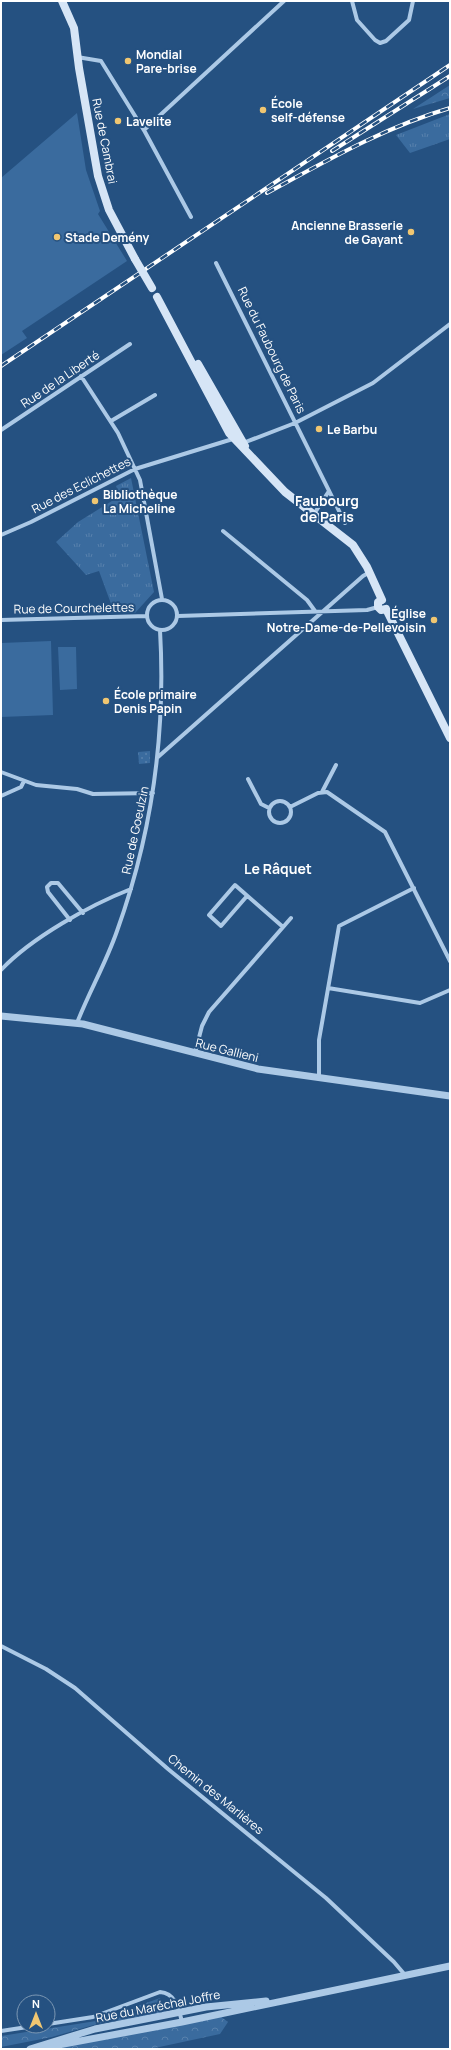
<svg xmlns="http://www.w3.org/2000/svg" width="451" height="2050" font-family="Manrope,sans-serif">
<defs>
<pattern id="grass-tufts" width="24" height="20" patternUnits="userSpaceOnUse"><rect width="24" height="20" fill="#3a6b9e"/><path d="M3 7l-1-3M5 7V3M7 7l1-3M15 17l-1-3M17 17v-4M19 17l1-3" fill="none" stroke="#5881ad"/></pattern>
<pattern id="forest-crowns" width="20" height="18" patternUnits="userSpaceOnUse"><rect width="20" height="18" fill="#3a6b9e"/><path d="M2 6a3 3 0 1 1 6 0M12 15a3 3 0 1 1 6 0" fill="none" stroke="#5881ad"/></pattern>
<pattern id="garden-dots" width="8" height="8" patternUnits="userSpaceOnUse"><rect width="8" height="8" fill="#3a6b9e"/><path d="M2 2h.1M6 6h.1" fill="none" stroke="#5881ad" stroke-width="1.8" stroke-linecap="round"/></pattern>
</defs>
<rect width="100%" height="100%" fill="#255181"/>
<path fill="url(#grass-tufts)" d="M 450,114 L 450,139 L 410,153 L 396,135 Z
M 131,478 L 154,592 L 135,613 L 114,612 L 99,571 L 86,575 L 56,542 L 78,522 L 120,496 L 116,486 Z"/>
<path fill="url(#forest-crowns)" d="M 450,85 L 450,98 L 413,109 Z
M 160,1998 L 165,2013 L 97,2024 L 52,2037 L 1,2047 L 1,2036 L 96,2021 Z
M 220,2016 L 228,2022 L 220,2034 L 150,2049 L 54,2049 Z"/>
<path fill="url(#garden-dots)" d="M 150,751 L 150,763 L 139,764 L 138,752 Z"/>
<path fill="#3a6b9e" d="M 77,113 L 86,170 L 100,211 L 98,214 L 127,261 L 22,331 L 27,338 L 1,355 L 1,178 Z
M 51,641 L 53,715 L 1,717 L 1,643 Z
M 58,647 L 76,647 L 77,689 L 60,690 Z"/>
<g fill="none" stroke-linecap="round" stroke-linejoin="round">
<path stroke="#acc9e6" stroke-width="4" d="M 352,1 L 357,20 L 375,40 L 380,43 L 386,41 L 409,20 L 413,1
M 77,57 L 101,61 L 145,132 L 191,217
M 144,130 L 284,1
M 216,263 L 345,523
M 81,376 L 118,433 L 140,480 L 162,599
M 111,421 L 155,395
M 1,430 L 130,344
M 243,443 L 295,423 L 373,383 L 450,324
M 314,514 L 329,491
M 223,531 L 307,600 L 315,611
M 1,535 L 31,522 L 135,469 L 236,438
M147 615a15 15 0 1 1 30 0a15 15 0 1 1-30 0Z
M 178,616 L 367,610 L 378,607
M 1,620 L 147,616
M 158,757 L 363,576 L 370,572
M 1,772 L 36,785 L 77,789 L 93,794 L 153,793
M 248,779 L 261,804 L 269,808
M 322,792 L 336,765
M 1,796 L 21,787 L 24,781
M269 812a11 11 0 1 1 22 0a11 11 0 1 1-22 0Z
M 290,807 L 318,793 L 327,792 L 385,832 L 450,961
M 247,896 L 221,926 L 209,915 L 235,885 L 283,927
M 70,920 L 48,892 L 47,887 L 51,883 L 58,883 L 83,913
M 1,970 C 31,938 90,905 131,889
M 328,988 L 420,1003 L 450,990
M 77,1023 C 89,992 106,963 117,931 C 152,834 166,733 160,630
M 195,1053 L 202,1026 L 209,1012 L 291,918
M 319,1077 L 319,1040 L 339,926 L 414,888
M 1,1646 L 46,1669 L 75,1688 L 168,1769 L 326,1898 L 394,1962 L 405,1975
M 48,2024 L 93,2017 L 160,1992 C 176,1993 179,2010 182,2022
M 1,2031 L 34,2026"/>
<path stroke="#acc9e6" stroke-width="7" d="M 1,1016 L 83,1024 L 258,1069 L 450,1096
M 30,2049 L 95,2029 L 206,2007 L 266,2001
M 37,2049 L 182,2022 L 450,1966"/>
<path stroke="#d6e5f6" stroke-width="8" d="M 62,1 L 74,28 L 79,68 L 98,176 L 109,210 L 135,259
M 157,297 L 229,433 L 285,492 L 353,545 L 367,567 L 382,600
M 198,364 L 245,446
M 382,600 L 378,602 L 378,607 L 381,610 L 386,609
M 386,609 L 450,738"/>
<g stroke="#fff" stroke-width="4">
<path id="rail" d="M 332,151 L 450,76
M 267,193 C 326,161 385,127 450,108
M 1,366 L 450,65"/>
</g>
<use href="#rail" stroke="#255181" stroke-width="2.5" stroke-dasharray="8" stroke-linecap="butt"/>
<path stroke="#d6e5f6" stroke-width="8" d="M 135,259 L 152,288"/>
</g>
<g fill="#f0c671" stroke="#255181" stroke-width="1.5">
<circle cx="128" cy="61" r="4"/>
<circle cx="263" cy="110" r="4"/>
<circle cx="118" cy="121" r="4"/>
<circle cx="411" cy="232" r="4"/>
<circle cx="57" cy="237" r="4"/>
<circle cx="319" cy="429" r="4"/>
<circle cx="95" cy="501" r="4"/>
<circle cx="434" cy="620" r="4"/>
<circle cx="106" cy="701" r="4"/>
</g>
<g text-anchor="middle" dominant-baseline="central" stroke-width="4" stroke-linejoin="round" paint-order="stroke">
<g font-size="12" font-weight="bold" fill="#fff" stroke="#255181" text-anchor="start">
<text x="136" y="54">Mondial<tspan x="136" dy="14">Pare-brise</tspan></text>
<text x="271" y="103">École<tspan x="271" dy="14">self-défense</tspan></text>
<text x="126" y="121">Lavelite</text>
<text x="403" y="225" text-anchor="end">Ancienne Brasserie<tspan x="403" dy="14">de Gayant</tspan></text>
<text x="65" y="237">Stade Demény</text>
<text x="327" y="429">Le Barbu</text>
<text x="103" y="494">Bibliothèque<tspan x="103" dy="14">La Micheline</tspan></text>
<text x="426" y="613" text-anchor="end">Église<tspan x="426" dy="14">Notre-Dame-de-Pellevoisin</tspan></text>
<text x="114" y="694">École primaire<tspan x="114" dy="14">Denis Papin</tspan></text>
</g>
<g font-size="12" fill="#fff" stroke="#255181">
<text transform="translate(105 141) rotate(79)">Rue de Cambrai</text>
<text transform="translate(272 350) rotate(64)">Rue du Faubourg de Paris</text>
<text transform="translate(60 379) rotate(-34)">Rue de la Liberté</text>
<text transform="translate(81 485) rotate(-27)">Rue des Eclichettes</text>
<text transform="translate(74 608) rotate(-1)">Rue de Courchelettes</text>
<text transform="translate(135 830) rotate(-78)">Rue de Goeulzin</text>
<text transform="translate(227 1050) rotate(14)">Rue Gallieni</text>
<text transform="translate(216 1794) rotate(39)">Chemin des Marlières</text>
<text transform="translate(158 2006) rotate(-11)">Rue du Maréchal Joffre</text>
</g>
<g font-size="14" font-weight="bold" fill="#fff" stroke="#255181">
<text x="327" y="500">Faubourg<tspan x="327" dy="16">de Paris</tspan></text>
<text x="278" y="868">Le Râquet</text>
</g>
</g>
<rect width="451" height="2050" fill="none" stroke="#ffffff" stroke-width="4"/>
<g transform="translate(36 2014)"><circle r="19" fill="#255181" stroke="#7c97b3"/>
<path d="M0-3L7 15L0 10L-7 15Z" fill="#f0c671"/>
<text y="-6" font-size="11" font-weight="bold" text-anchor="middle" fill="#ffffff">N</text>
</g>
</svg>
